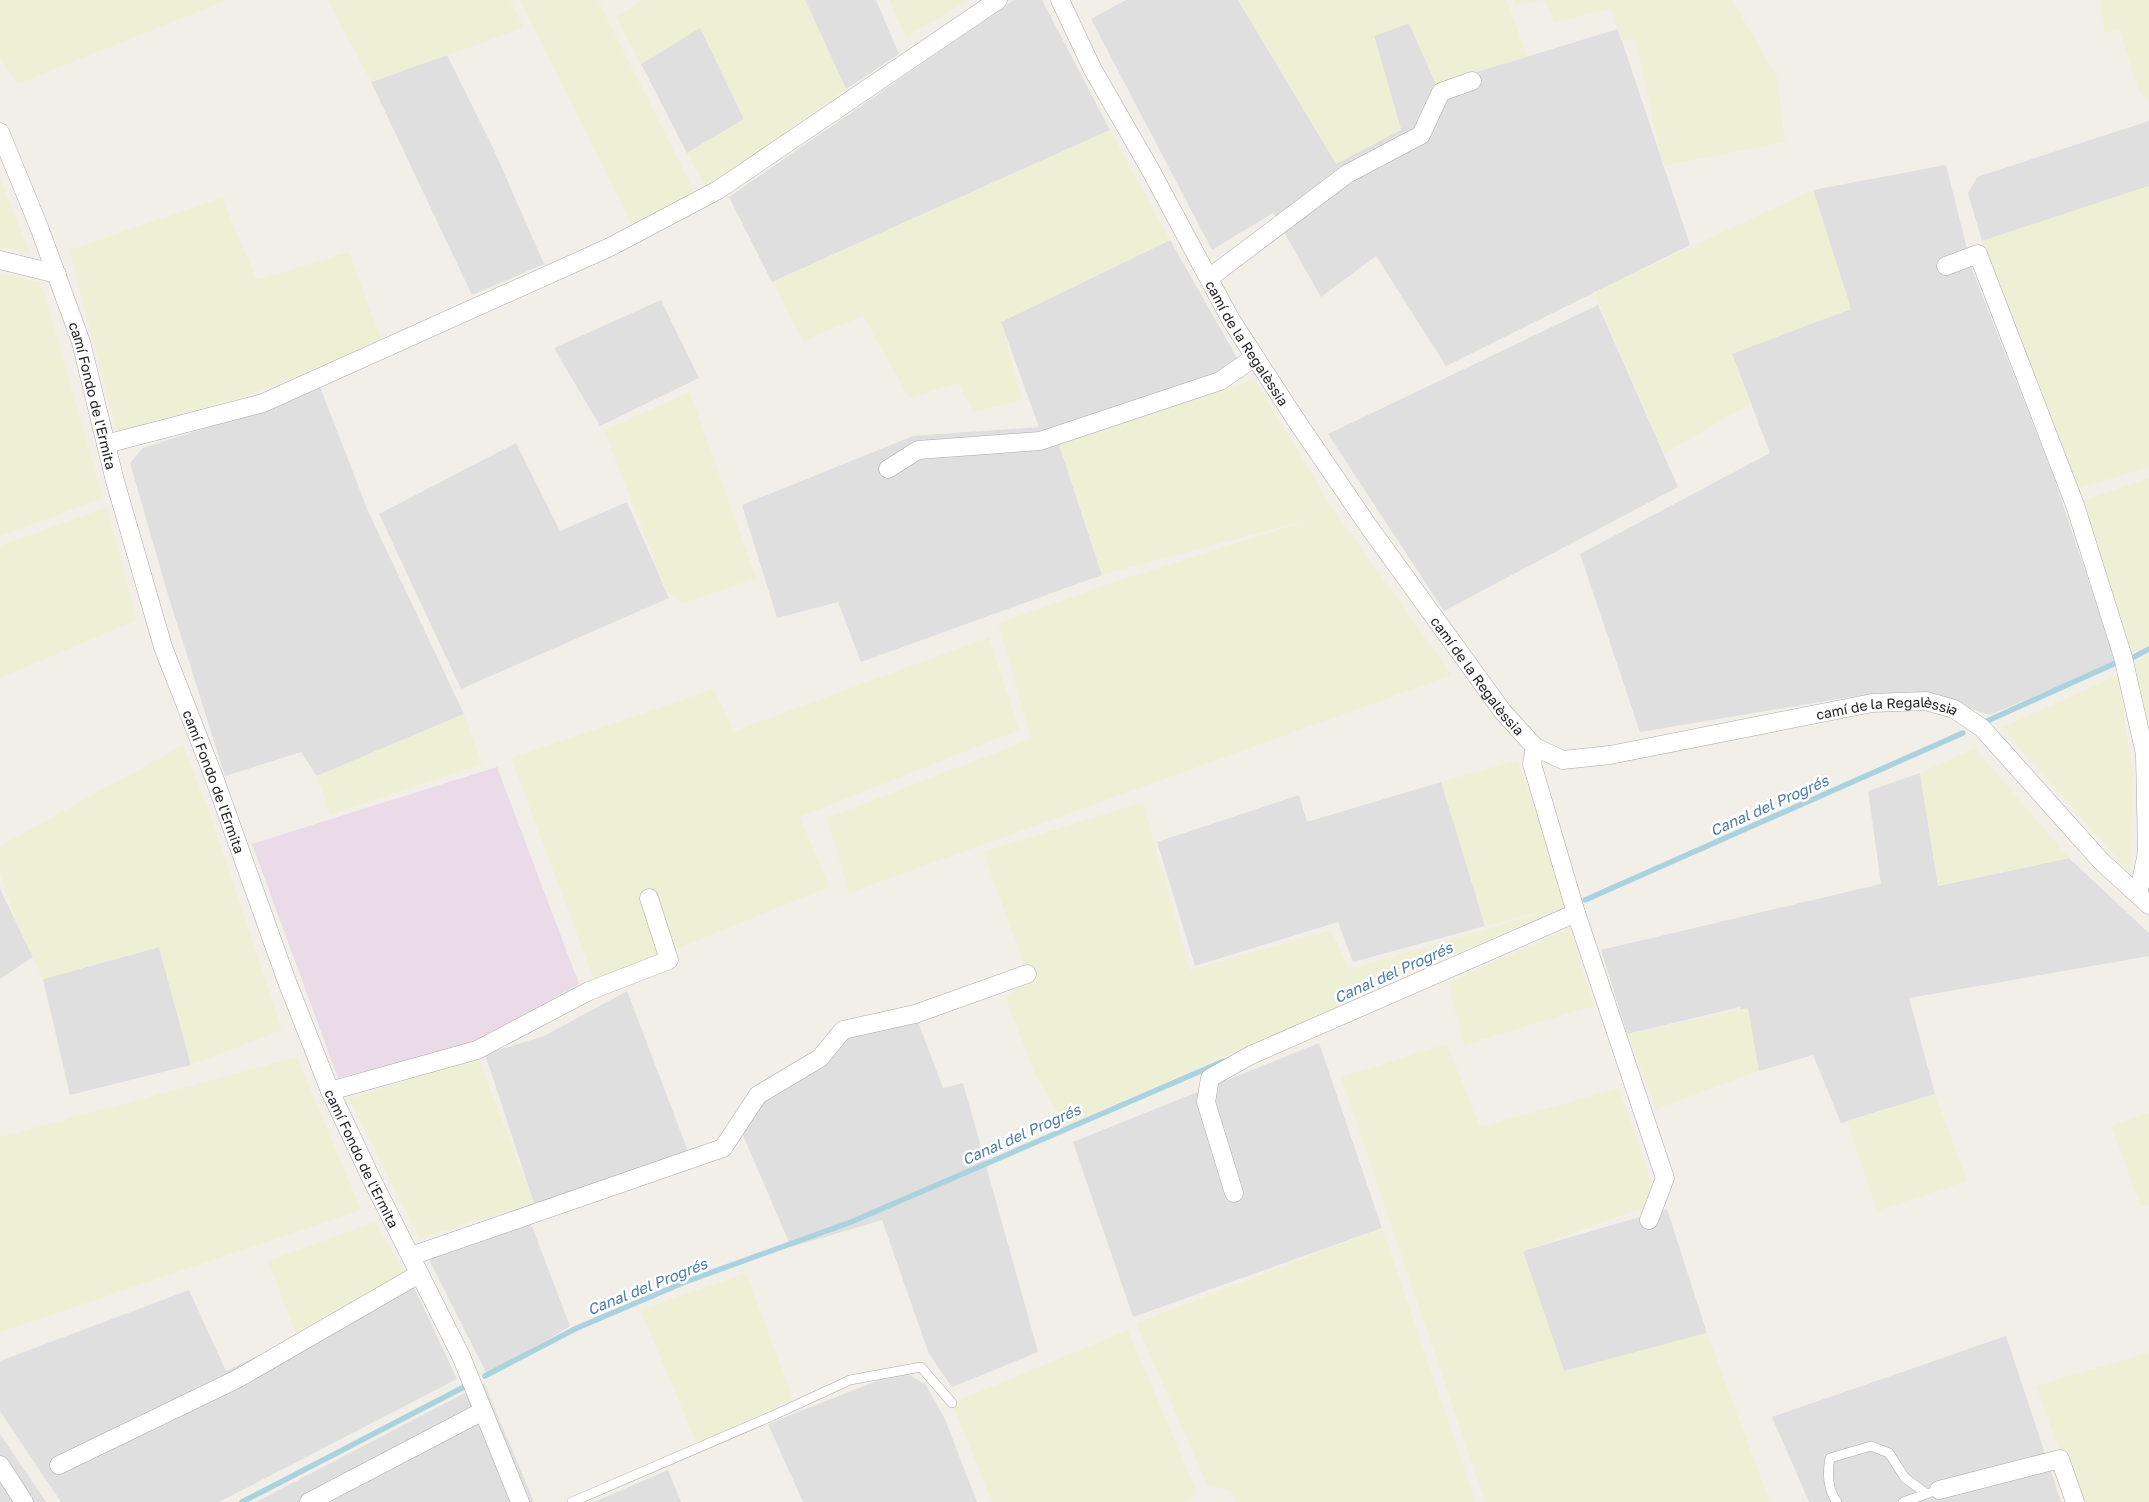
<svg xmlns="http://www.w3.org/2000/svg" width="2149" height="1502" font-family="'Golos Text',sans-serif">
<rect width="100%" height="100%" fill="#f2efe9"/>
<path fill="#e0dfdf" d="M 805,0 L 876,0 L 899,54 L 846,89 Z
M 1014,0 L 1042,0 L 1110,130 L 772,282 L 729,197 Z
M 1126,0 L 1238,0 L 1337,163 L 1401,129 L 1374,36 L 1409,23 L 1436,84 L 1618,29 L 1690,245 L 1446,366 L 1376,256 L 1321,297 L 1273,213 L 1212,250 L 1091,19 Z
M 700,27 L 744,119 L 687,153 L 641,64 Z
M 447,55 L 494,150 L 544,264 L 472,295 L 371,82 Z
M 2149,121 L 2149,186 L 1982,241 L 1968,193 L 1977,177 Z
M 1946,165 L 1972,269 L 2053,475 L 2116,663 L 1989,715 L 1927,693 L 1857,696 L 1640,732 L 1580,554 L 1770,453 L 1730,349 L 1851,309 L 1813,190 Z
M 1170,240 L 1240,363 L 1059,444 L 1102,575 L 861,662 L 838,602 L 777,618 L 742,505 L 913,436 L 1039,427 L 1001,322 Z
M 661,300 L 699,378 L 600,426 L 554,348 Z
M 1598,305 L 1678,487 L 1444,611 L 1328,434 Z
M 320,387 L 368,511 L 464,714 L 317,776 L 301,752 L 225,776 L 169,598 L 130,463 L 143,448 L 285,402 Z
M 516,443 L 560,531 L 627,502 L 669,598 L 461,689 L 379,514 Z
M 1920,773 L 1938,886 L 2069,858 L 2149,933 L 2149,956 L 1909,998 L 1935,1094 L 1841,1123 L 1813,1055 L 1759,1071 L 1740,1007 L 1627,1034 L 1601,950 L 1881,884 L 1868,791 Z
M 1441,782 L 1458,830 L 1485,926 L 1353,962 L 1338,922 L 1195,966 L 1157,842 L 1299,795 L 1307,822 Z
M 0,889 L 33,957 L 0,979 Z
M 159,947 L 191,1065 L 70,1095 L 43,979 Z
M 627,991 L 688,1151 L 534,1203 L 485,1054 L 544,1036 Z
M 915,1014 L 943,1088 L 963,1083 L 1038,1352 L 952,1387 L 929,1354 L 882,1220 L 791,1247 L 742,1133 L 754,1090 L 820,1058 L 843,1030 Z
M 1319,1043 L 1382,1228 L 1133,1317 L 1073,1142 Z
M 1667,1209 L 1707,1333 L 1564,1372 L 1523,1251 Z
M 530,1221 L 570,1326 L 488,1376 L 428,1258 Z
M 411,1281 L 457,1379 L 219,1502 L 61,1502 L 0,1411 L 0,1361 L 189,1290 L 226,1371 Z
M 2006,1336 L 2061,1502 L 1809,1502 L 1772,1417 Z
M 902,1371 L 925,1384 L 944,1417 L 977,1502 L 803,1502 L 768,1424 Z
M 484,1383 L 534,1502 L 256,1502 Z
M 0,1434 L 46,1502 L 0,1502 Z
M 668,1470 L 681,1502 L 594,1502 Z"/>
<path fill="#ebdbe8" d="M 497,767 L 579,984 L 475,1044 L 338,1078 L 252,844 Z"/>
<path fill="#eef0d5" d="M 0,0 L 228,0 L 18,84 L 0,59 Z
M 328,0 L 510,0 L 524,28 L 371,82 Z
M 520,0 L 598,0 L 695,193 L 632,226 Z
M 643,0 L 805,0 L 846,89 L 706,188 L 687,153 L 744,119 L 700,28 L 641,64 L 616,17 Z
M 889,0 L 969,0 L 906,37 Z
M 1238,0 L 1507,0 L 1527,57 L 1436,84 L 1409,23 L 1374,36 L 1401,130 L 1336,164 Z
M 1514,0 L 1732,0 L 1777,76 L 1785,142 L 1663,166 L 1635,39 L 1621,40 L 1611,9 L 1554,22 L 1544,0 L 1515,5 Z
M 2100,0 L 2149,0 L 2149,103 L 2138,89 L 2119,29 L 2105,33 Z
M 1110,130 L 1170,240 L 1001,322 L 1022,400 L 973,412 L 958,383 L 909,398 L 863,316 L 803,341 L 772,282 Z
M 0,178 L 30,253 L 0,247 Z
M 2149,186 L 2149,467 L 2078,489 L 1982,241 Z
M 1813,190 L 1851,309 L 1732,354 L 1751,403 L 1664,454 L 1594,292 Z
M 222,198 L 257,280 L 349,252 L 382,341 L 252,394 L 117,432 L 69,250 Z
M 0,274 L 41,282 L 103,498 L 0,536 Z
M 1254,379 L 1335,512 L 1452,675 L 849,893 L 827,818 L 1031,739 L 998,623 L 1111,583 L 1318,517 L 1102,575 L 1059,444 Z
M 690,392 L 756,578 L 684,603 L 666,591 L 604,430 Z
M 2149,478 L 2149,645 L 2130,654 L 2081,501 Z
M 107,507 L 137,620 L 0,678 L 0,546 Z
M 989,637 L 1019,730 L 800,817 L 829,887 L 595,982 L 511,758 L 714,689 L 734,731 Z
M 2149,655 L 2149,737 L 2135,662 Z
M 2118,675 L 2133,774 L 2130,873 L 2001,728 Z
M 464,714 L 482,764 L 330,815 L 317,776 Z
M 183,745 L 213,822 L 282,1030 L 191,1065 L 159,947 L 43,979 L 16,921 L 0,873 L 0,846 Z
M 1975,748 L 2069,858 L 1938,886 L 1920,773 Z
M 1518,760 L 1568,905 L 1066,1126 L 1034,1072 L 1005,996 L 1030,982 L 983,852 L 1143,802 L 1190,970 L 1331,930 L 1349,969 L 1551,910 L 1485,926 L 1441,782 Z
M 1570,928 L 1594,1006 L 1464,1045 L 1448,983 Z
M 1748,1008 L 1759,1071 L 1656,1109 L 1627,1034 Z
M 1447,1044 L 1480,1127 L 1619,1088 L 1651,1180 L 1646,1207 L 1523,1251 L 1564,1371 L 1707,1333 L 1770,1502 L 1485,1502 L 1341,1077 Z
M 297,1057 L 361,1210 L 0,1332 L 0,1137 Z
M 478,1057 L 534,1203 L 420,1238 L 348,1099 Z
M 1935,1094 L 1967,1181 L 1877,1211 L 1847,1121 Z
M 2149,1113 L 2149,1205 L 2141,1207 L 2111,1126 Z
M 374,1222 L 411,1281 L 297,1337 L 268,1261 Z
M 1382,1228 L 1476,1502 L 1236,1502 L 1230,1489 L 1208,1487 L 1136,1323 Z
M 746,1273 L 793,1398 L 698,1446 L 640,1310 Z
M 1128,1330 L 1198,1495 L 1182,1502 L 992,1502 L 952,1403 Z
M 2149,1352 L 2149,1502 L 2078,1502 L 2036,1386 Z"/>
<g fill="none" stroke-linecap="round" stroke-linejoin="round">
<path stroke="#aad3df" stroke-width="5.5" d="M 2130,659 L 2149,649
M 1987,721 L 2118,662
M 1585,900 L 1963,733
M 485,1376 L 577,1328 L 685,1282 L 851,1222 L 1224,1061
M 242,1502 L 462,1388"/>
<g stroke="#a9a9a9" stroke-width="10">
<path id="lane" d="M 572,1502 L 772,1416 L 850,1380 L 921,1367 L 952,1403
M 1837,1502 C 1827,1489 1827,1474 1830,1458 L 1871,1446 L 1889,1453 L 1905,1478 L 1927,1494
M 1903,1502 L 1929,1493"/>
</g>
<g stroke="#a9a9a9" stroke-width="19">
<g id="street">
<path id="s1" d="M 1060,0 L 1093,70 L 1150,169 L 1231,320 L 1255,357 L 1298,423 L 1369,527 L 1503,712 L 1535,747 L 1563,760 L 1610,755 L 1872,703 L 1926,701 L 1954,709 L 1982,728 L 2101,861 L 2149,905"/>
<path id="s2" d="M 0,132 L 39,227 L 81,342 L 115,481 L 163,647 L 215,780 L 286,979 L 330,1091 L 373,1182 L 461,1356 L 520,1502"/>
<path d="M 0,260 L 57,274"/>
<path d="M 1946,266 L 1978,254 L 2075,505 L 2123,657 L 2145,754 L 2147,853 L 2138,895"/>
<path d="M 1209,278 L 1347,174 L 1421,135 L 1441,92 L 1472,81"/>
<path d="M 106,444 L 263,403 L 610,247 L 718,190 L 998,0"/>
<path d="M 888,469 L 918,450 L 1040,441 L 1220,381 L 1255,357"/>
<path d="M 1576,913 L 1665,1178 L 1649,1220"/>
<path d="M 330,1091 L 477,1050 L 589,991 L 669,960 L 649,898"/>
<path d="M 1234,1193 L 1206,1102 L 1210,1078 L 1251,1055 L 1576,913 L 1532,764 L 1535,747"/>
<path d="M 411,1256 L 723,1148 L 758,1095 L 820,1058 L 843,1030 L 915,1014 L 1027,974"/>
<path d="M 0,1465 L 24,1502"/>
<path d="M 59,1465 L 237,1379 L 419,1274"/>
<path d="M 1939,1490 L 2060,1459 L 2075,1502"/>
<path d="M 309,1502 L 483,1411"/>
</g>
</g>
<use href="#lane" stroke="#fff" stroke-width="9"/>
<use href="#street" stroke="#fff" stroke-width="18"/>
</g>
<g text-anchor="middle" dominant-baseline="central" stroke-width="5" stroke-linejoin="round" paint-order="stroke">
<g font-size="14" fill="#222" stroke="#fff">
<text stroke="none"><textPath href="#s1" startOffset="391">camí de la Regalèssia</textPath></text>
<text stroke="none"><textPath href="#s2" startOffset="280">camí Fondo de l'Ermita</textPath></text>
<text stroke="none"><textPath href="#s1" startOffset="796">camí de la Regalèssia</textPath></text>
<text stroke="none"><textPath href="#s1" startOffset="1248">camí de la Regalèssia</textPath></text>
<text stroke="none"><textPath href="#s2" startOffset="685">camí Fondo de l'Ermita</textPath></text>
<text stroke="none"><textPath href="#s2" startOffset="1090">camí Fondo de l'Ermita</textPath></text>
</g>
<g font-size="15" font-style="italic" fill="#4a7aab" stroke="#fff">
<text transform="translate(1769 805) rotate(-24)">Canal del Progrés</text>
<text transform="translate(1393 972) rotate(-24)">Canal del Progrés</text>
<text transform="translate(1021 1134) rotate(-24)">Canal del Progrés</text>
<text transform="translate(647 1286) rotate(-22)">Canal del Progrés</text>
</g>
</g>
</svg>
